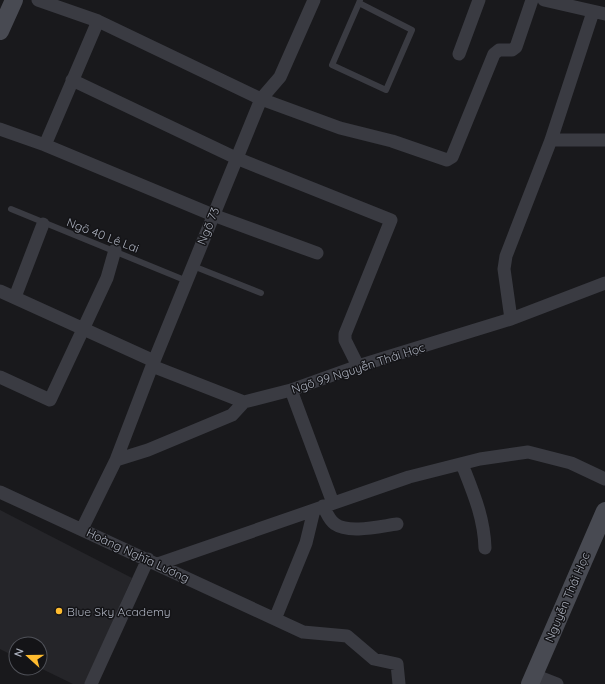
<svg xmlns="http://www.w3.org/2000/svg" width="605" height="684" font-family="Quicksand,sans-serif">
<rect width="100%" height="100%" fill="#19191c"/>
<path fill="#252529" d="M 0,510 L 132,578 L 85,684 L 73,684 L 40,668 L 40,644 L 16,644 L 16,657 L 0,649 Z"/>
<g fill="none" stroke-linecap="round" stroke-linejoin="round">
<path stroke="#3a3b42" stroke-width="6" d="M 359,3 L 412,30 L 386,90 L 332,65 L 359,3 L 360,0
M 11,209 L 187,281
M 193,266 L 261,293"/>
<path stroke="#3a3b42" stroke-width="13" d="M 38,0 L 98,21 L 261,99 L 340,128 L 392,141 L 447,160 L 452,157 L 494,54 L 499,50 L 512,50 L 516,47 L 532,0
M 544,0 L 605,14
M 459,54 L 479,0
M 72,80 L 236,158 L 391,220 L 345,334 L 345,340 L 358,366
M 0,129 L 45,145 L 213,215 L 317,253
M 551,140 L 605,140
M 45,145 L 98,21
M 0,291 L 154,361
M 15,297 L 43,224
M 511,319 L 504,269 L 506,256 L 551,140 L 593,12
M 152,366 L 244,402
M 0,377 L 50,400 L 107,278 L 115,250
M 291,390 L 333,503
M 116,460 L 148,450 L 232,415 L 244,402 L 291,390 L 358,366 L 511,319 L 605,283
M 462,464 C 473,492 484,517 485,548
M 0,492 L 303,632 L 347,636 L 374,659 L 397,664 L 399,684
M 323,506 C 327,513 329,520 335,524 C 349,534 381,526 397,524
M 82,529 L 116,460 L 152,366 L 261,99 L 280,77 L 314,0
M 158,564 L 409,477 L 480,459 L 528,452 L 571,463 L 605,479
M 275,619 L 306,543 L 314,510
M 534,675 L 557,684
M 91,684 L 148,559"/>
<path stroke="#484a52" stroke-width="18" d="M 0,31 L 14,0
M 530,684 L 605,511"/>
</g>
<circle fill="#ffbc2f" stroke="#141417" stroke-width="1.5" cx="59" cy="611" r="4"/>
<g text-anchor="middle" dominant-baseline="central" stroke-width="3" stroke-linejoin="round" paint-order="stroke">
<g font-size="12" fill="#abb0bd" stroke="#141417">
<text transform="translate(208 226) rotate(-68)">Ngõ 73</text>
<text transform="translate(103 235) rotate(21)">Ngõ 40 Lê Lai</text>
<text transform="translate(358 368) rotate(-18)">Ngõ 99 Nguyễn Thái Học</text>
<text transform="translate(138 555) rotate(25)">Hoàng Nghĩa Lương</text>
<text transform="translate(567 597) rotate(-67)">Nguyễn Thái Học</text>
</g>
<g font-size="12" fill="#abb0bd" stroke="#141417" text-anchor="start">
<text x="67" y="611">Blue Sky Academy</text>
</g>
</g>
<g transform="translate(28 656) rotate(291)"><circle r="19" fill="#141417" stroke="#505259"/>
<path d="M0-3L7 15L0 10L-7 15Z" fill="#ffbc2f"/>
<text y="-6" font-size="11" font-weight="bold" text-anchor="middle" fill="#abb0bd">N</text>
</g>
</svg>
